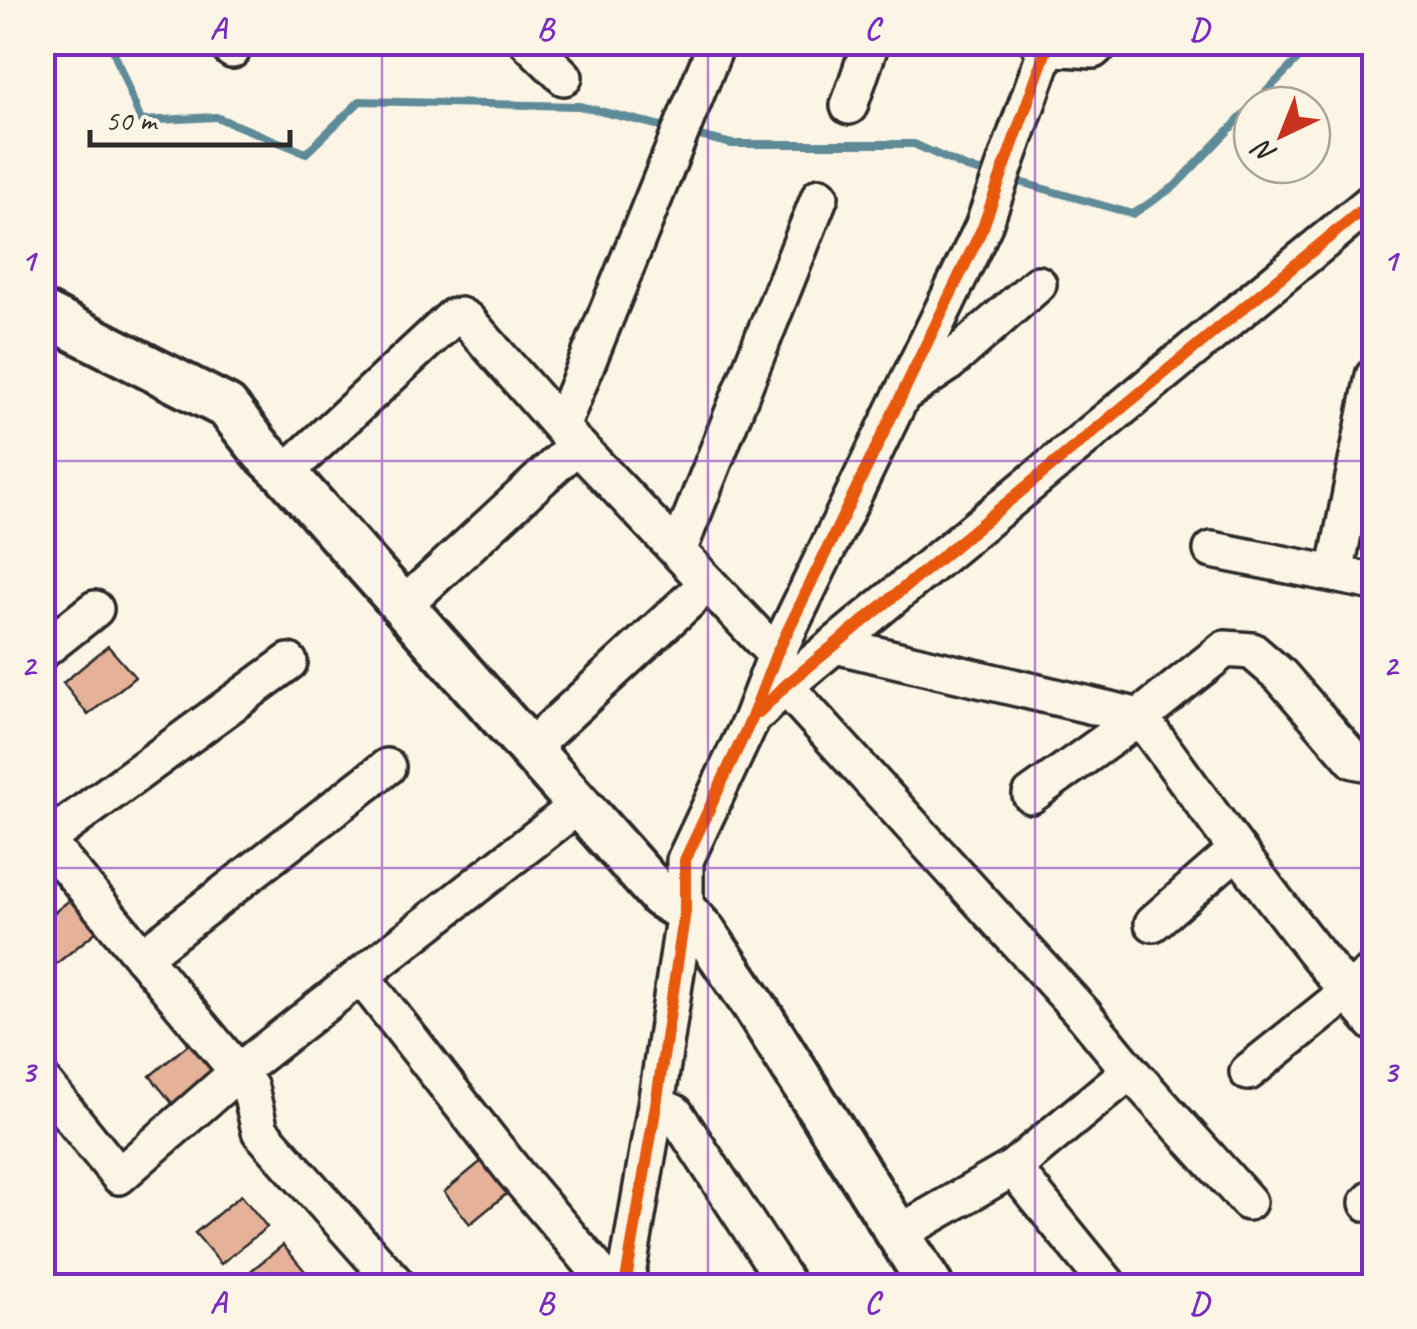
<svg xmlns="http://www.w3.org/2000/svg" width="1417" height="1329" font-family="Caveat,sans-serif">
<rect width="100%" height="100%" fill="#fcf5e5"/>
<filter id="ink" filterUnits="userSpaceOnUse"><feTurbulence type="fractalNoise" baseFrequency=".01" numOctaves="2"/><feDisplacementMap in="SourceGraphic" scale="20" xChannelSelector="R" yChannelSelector="G"/><feConvolveMatrix kernelMatrix="1 2 1 2 8 2 1 2 1" color-interpolation-filters="sRGB"/></filter>
<g filter="url(#ink)">
<g fill="none" stroke-linecap="round" stroke-linejoin="round">
<path stroke="#5e8b98" stroke-width="8" d="M 110,42 L 141,121 L 216,117 L 306,153 L 360,101 L 579,106 L 673,129
M 1359,42 L 1374,47
M 1253,105 L 1310,47 L 1333,42
M 692,134 L 732,144 L 914,144 L 967,168 L 991,174
M 1009,179 L 1133,214 L 1175,186 L 1252,106"/>
</g>
<path fill="#e5b198" stroke="#2b2b2b" stroke-width="2.5" d="M 108,646 L 135,677 L 88,715 L 63,683 Z
M 71,899 L 97,931 L 51,968 L 42,958 L 42,922 Z
M 196,1038 L 222,1070 L 176,1108 L 150,1076 Z
M 490,1154 L 516,1186 L 470,1224 L 444,1192 Z
M 241,1195 L 267,1227 L 221,1264 L 195,1233 Z
M 283,1245 L 309,1276 L 297,1286 L 241,1286 L 237,1282 Z"/>
<g fill="none" stroke-linecap="round" stroke-linejoin="round">
<g stroke="#2b2b2b" stroke-width="42">
<path id="minor" d="M 224,42 L 232,50
M 528,42 L 564,77
M 1038,42 L 1048,47 L 1093,50 L 1102,42
M 849,106 L 871,42
M 903,394 L 946,365 L 1038,284
M 561,427 L 717,42
M 285,473 L 453,317 L 460,316 L 467,320 L 572,440
M 1212,550 L 1374,582
M 678,551 L 820,196
M 1335,574 L 1374,376
M 403,606 L 577,445 L 776,655
M 835,645 L 1140,717
M 42,651 L 95,609
M 785,686 L 1085,1016 L 1130,1071 L 1013,1168 L 898,1234
M 760,711 L 785,686 L 940,558 L 1374,200
M 530,748 L 708,583
M 1374,764 L 1354,760 L 1281,676 L 1252,651 L 1225,649 L 1140,717 C 1216,820 1290,926 1374,1023
M 1031,795 L 1140,717
M 42,836 L 238,1072 L 580,804
M 46,840 L 289,662
M 1153,923 L 1237,850
M 142,957 L 387,767
M 361,976 L 515,1173 L 611,1286
M 1130,1071 L 1248,1202
M 1248,1072 L 1374,971
M 42,1081 L 119,1176 L 238,1072 L 250,1088 L 260,1131 L 398,1286
M 656,1105 L 675,1113 L 788,1286
M 1013,1168 L 1109,1286
M 1368,1203 L 1374,1197
M 625,1286 L 656,1105 L 685,911 L 685,860 L 751,720 L 776,655 L 983,227 L 1049,42"/>
</g>
<g stroke="#2b2b2b" stroke-width="50">
<path id="major" d="M 42,313 L 227,407 L 263,452 L 285,473 L 660,896 L 685,911 L 704,932 L 755,1007 L 931,1286"/>
</g>
<use href="#minor" stroke="#fcf5e5" stroke-width="35"/>
<use href="#major" stroke="#fcf5e5" stroke-width="42"/>
<g stroke="#fcf5e5" stroke-width="19">
<path id="cycleway" d="M 759,712 L 785,686 L 940,558 L 1374,200
M 625,1286 L 656,1105 L 685,911 L 685,860 L 751,720 L 776,655 L 983,227 L 1049,42"/>
</g>
<use href="#cycleway" stroke="#e8590c" stroke-width="12"/>
</g>
</g>
<path fill="none" stroke="#7b2cbf" stroke-width="2.5" stroke-opacity="0.55" d="M 382,42 L 382,1286M 708,42 L 708,1286M 1035,42 L 1035,1286M 42,461 L 1374,461M 42,868 L 1374,868"/>
<rect width="1417" height="1329" fill="none" stroke="#fcf5e5" stroke-width="110"/>
<g transform="translate(1282 135) rotate(223)"><circle r="48" fill="#fcf5e5" stroke="#a8a49b" stroke-width="2.5"/>
<path d="M0-8L18 38L0 25L-18 38Z" fill="#c8321e"/>
<text y="-15" font-size="28" font-weight="bold" text-anchor="middle" fill="#2b2b2b">N</text>
</g>
<path d="M90 130v15h200v-15" fill="none" stroke="#2b2b2b" stroke-width="5"/>
<text x="105" y="130" font-size="30" fill="#2b2b2b" stroke="#fcf5e5" stroke-width="8" paint-order="stroke">50 m</text>
<rect x="55" y="55" width="1307" height="1219" fill="none" stroke="#7b2cbf" stroke-width="4"/>
<g font-size="32" text-anchor="middle" font-weight="bold" fill="#7b2cbf">
<text x="218" y="39">A</text>
<text x="545" y="39">B</text>
<text x="872" y="39">C</text>
<text x="1199" y="39">D</text>
<text x="28" y="270">1</text>
<text x="1390" y="270">1</text>
<text x="28" y="676">2</text>
<text x="1390" y="676">2</text>
<text x="28" y="1082">3</text>
<text x="1390" y="1082">3</text>
<text x="218" y="1313">A</text>
<text x="545" y="1313">B</text>
<text x="872" y="1313">C</text>
<text x="1199" y="1313">D</text>
</g>
</svg>
